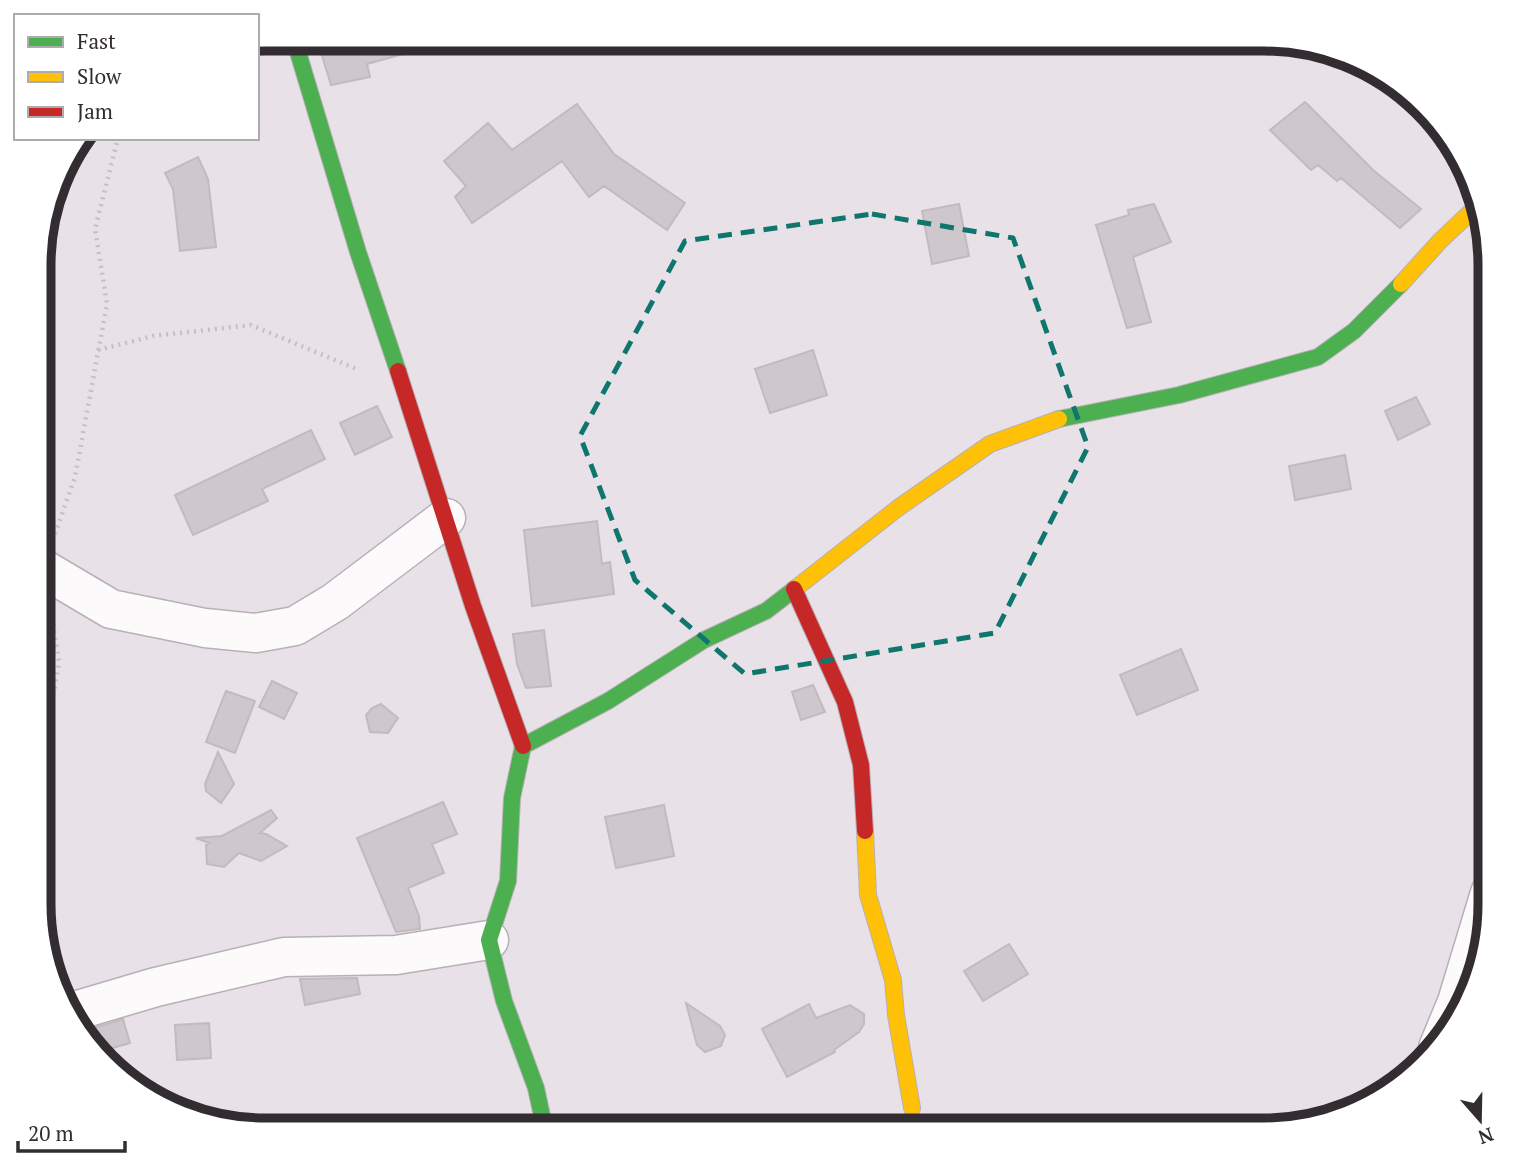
<svg xmlns="http://www.w3.org/2000/svg" width="1529" height="1169" font-family="'PT Serif',serif">
<rect width="100%" height="100%" fill="#e8e1e7"/>
<path fill="#cec8cd" stroke="#c1bbc0" stroke-width="2" d="M 317,39 L 426,39 L 428,47 L 367,64 L 370,77 L 331,85 Z
M 1305,102 L 1373,170 L 1421,209 L 1400,228 L 1341,178 L 1337,181 L 1318,165 L 1311,170 L 1270,130 Z
M 577,104 L 614,154 L 685,203 L 667,230 L 604,186 L 589,197 L 562,161 L 472,223 L 455,197 L 466,186 L 444,161 L 488,123 L 512,150 Z
M 198,157 L 208,179 L 216,247 L 180,251 L 173,189 L 165,173 Z
M 959,204 L 969,256 L 932,264 L 922,211 Z
M 1154,204 L 1171,242 L 1133,257 L 1151,322 L 1127,328 L 1096,225 L 1129,215 L 1128,210 Z
M 813,350 L 827,395 L 770,413 L 755,369 Z
M 1416,397 L 1430,424 L 1398,440 L 1385,411 Z
M 377,406 L 392,437 L 355,455 L 340,423 Z
M 311,430 L 325,459 L 262,489 L 268,501 L 193,535 L 175,495 Z
M 1345,455 L 1351,489 L 1295,500 L 1289,466 Z
M 597,521 L 602,564 L 610,562 L 614,594 L 532,606 L 524,530 Z
M 544,630 L 551,686 L 526,688 L 517,664 L 513,634 Z
M 1181,649 L 1198,690 L 1137,715 L 1120,675 Z
M 272,681 L 297,693 L 284,719 L 259,707 Z
M 813,685 L 825,712 L 801,720 L 792,692 Z
M 226,691 L 255,701 L 235,753 L 206,742 Z
M 381,704 L 398,718 L 388,733 L 370,732 L 366,715 L 372,708 Z
M 218,752 L 234,784 L 221,803 L 206,791 L 205,784 Z
M 443,802 L 457,834 L 432,844 L 444,873 L 408,888 L 419,916 L 420,929 L 396,932 L 357,838 Z
M 664,805 L 674,856 L 616,868 L 605,817 Z
M 271,810 L 277,818 L 260,833 L 266,834 L 287,846 L 261,861 L 239,853 L 224,867 L 207,864 L 206,845 L 209,843 L 196,838 L 222,836 Z
M 1009,944 L 1028,974 L 983,1001 L 964,971 Z
M 357,978 L 360,994 L 305,1005 L 300,979 Z
M 686,1003 L 720,1026 L 725,1035 L 721,1046 L 705,1052 L 697,1045 Z
M 809,1004 L 816,1018 L 850,1005 L 864,1014 L 864,1024 L 859,1032 L 834,1050 L 835,1052 L 787,1077 L 762,1029 Z
M 123,1019 L 130,1043 L 102,1051 L 94,1028 Z
M 209,1023 L 211,1058 L 177,1060 L 175,1025 Z"/>
<g fill="none" stroke-linecap="round" stroke-linejoin="round">
<g stroke="#b7b1b6" stroke-width="41">
<path id="street" d="M 40,567 L 111,609 L 205,628 L 256,633 L 295,626 L 335,602 L 446,518
M 68,1013 L 156,987 L 284,957 L 396,955 L 489,940
M 1438,1048 L 1457,1002 L 1490,893"/>
</g>
<g stroke="#b7b1b6" stroke-width="18">
<path id="fast" d="M 294,39 L 358,252 L 398,371
M 1059,419 L 1179,395 L 1318,357 L 1354,331 L 1401,284
M 545,1130 L 536,1088 L 504,1001 L 489,940 L 508,881 L 512,798 L 523,746 L 608,701 L 704,640 L 766,611 L 796,588"/>
</g>
<g stroke="#b7b1b6" stroke-width="18">
<path id="slow" d="M 1401,284 L 1440,241 L 1477,206
M 796,588 L 898,508 L 990,444 L 1059,419
M 865,831 L 868,895 L 893,980 L 896,1015 L 912,1108"/>
</g>
<g stroke="#b7b1b6" stroke-width="18">
<path id="jam" d="M 398,371 L 473,606 L 523,746
M 794,589 L 845,702 L 861,765 L 865,831"/>
</g>
<path stroke="#c3c1c3" stroke-width="4.5" stroke-dasharray="2 5" stroke-linecap="butt" d="M 98,350 L 153,336 L 251,325 L 359,370
M 55,534 L 75,477 L 107,304 L 95,229 L 118,138
M 39,785 L 59,662 L 52,617
M 39,872 L 44,864 L 39,849"/>
<use href="#street" stroke="#fcfafb" stroke-width="38"/>
<use href="#fast" stroke="#4caf50" stroke-width="16"/>
<use href="#slow" stroke="#ffc107" stroke-width="16"/>
<use href="#jam" stroke="#c62828" stroke-width="16"/>
</g>
<path fill="none" stroke="#0f766e" stroke-width="5" stroke-dasharray="14 9" stroke-linejoin="round" d="M 872,214 L 1013,238 L 1088,447 L 995,633 L 745,674 L 635,580 L 580,436 L 685,241 Z"/>
<path d="M0 0H1529V1169H0ZM265 51H1264A214 214 0 0 1 1478 265V904A214 214 0 0 1 1264 1118H265A214 214 0 0 1 51 904V265A214 214 0 0 1 265 51Z" fill="#fff" fill-rule="evenodd"/>
<path fill="none" stroke="#332d32" stroke-width="9" d="M265 51H1264A214 214 0 0 1 1478 265V904A214 214 0 0 1 1264 1118H265A214 214 0 0 1 51 904V265A214 214 0 0 1 265 51Z"/>
<rect x="14" y="14" width="245" height="126" fill="#ffffff" stroke="#adabad" stroke-width="2"/>
<rect x="28" y="37" width="35" height="10" fill="#4caf50" stroke="#adabad" stroke-width="2"/>
<text x="77" y="49" font-size="21" fill="#332d32">Fast</text>
<rect x="28" y="72" width="35" height="10" fill="#ffc107" stroke="#adabad" stroke-width="2"/>
<text x="77" y="84" font-size="21" fill="#332d32">Slow</text>
<rect x="28" y="107" width="35" height="10" fill="#c62828" stroke="#adabad" stroke-width="2"/>
<text x="77" y="119" font-size="21" fill="#332d32">Jam</text>
<g transform="translate(1480 1120) rotate(160)" stroke="#ffffff" stroke-width="5" paint-order="stroke">
<path d="M0-5L12 26L0 18L-12 26Z" fill="#332d32"/>
<text y="-10" font-size="19" font-weight="bold" text-anchor="middle" fill="#332d32">N</text>
</g>
<path d="M18 1141v10h107v-10" fill="none" stroke="#332d32" stroke-width="3.5"/>
<text x="28" y="1141" font-size="21" fill="#332d32" stroke="#ffffff" stroke-width="5" paint-order="stroke">20 m</text>
</svg>
